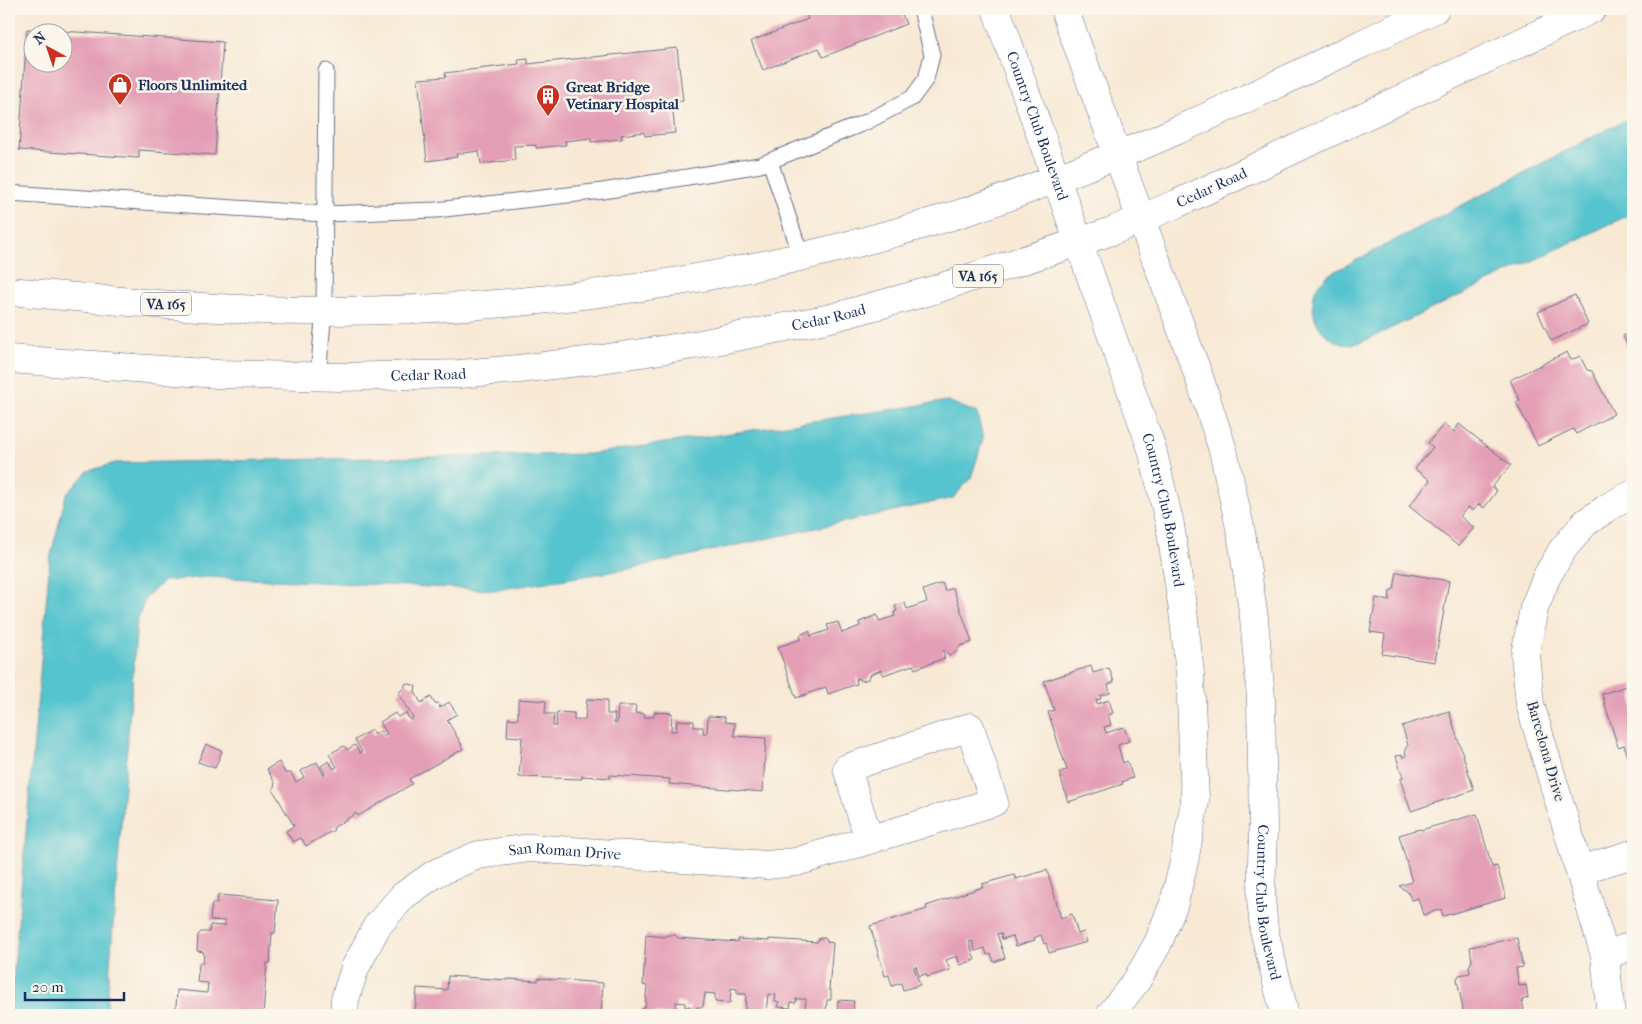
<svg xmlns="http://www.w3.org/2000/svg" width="1642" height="1024" font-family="'IM FELL French Canon',serif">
<rect width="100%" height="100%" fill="#fbf7ec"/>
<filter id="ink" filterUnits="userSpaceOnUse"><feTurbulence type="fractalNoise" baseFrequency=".02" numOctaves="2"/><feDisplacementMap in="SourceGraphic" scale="10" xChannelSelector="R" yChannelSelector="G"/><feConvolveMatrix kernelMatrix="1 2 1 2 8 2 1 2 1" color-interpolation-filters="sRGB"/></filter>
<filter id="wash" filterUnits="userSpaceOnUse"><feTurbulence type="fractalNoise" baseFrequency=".0096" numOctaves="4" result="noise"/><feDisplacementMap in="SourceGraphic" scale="20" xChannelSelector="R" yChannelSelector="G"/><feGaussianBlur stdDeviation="1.12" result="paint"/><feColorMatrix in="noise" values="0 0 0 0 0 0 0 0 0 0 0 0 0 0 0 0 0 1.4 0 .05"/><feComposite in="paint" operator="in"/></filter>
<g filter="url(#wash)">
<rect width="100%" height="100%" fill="#f8e9d5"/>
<path fill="#57c4ce" stroke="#397a96" d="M 1633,116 L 1633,213 L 1362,342 C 1356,343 1348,345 1343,344 C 1319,337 1308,314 1315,291 C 1317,285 1324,280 1328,275 Z
M 948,401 L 977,413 L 983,439 L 971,478 L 953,498 L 628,569 L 496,590 L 206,577 L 164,581 L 146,597 L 137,621 L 106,1015 L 10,1015 L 50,559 L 66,495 L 88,471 L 115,463 L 590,454 Z"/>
<g id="blocks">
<path fill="#e49fb6" d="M 804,9 L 900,9 L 906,24 L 823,57 L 819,48 L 763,70 L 751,41 L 808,19 Z
M 27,29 L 62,31 L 62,32 L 32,32 L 32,62 L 62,62 L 62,31 L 223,42 L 215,155 L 139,150 L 139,158 L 19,150 Z
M 677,48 L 683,101 L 672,102 L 675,133 L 645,136 L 644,132 L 621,135 L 622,139 L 591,142 L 591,138 L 565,141 L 566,145 L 536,148 L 536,145 L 514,146 L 515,160 L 481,164 L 479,151 L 456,154 L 457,157 L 427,161 L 418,79 L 446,77 L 445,73 L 519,64 L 518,60 L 528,59 L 528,64 Z
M 1575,295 L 1588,324 L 1551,341 L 1538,312 Z
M 1633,331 L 1633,358 L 1623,336 Z
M 1567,352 L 1571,360 L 1580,356 L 1587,370 L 1592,371 L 1614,414 L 1576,434 L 1573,429 L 1538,446 L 1516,402 L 1520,400 L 1510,380 Z
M 1444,424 L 1454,432 L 1459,424 L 1511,465 L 1492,487 L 1497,491 L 1484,508 L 1479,504 L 1473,511 L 1468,507 L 1460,516 L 1474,528 L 1458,546 L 1409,506 L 1430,480 L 1415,469 L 1433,447 L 1428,443 Z
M 1397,572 L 1449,581 L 1435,662 L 1382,654 L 1385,634 L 1370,632 L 1376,598 L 1389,601 L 1390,591 L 1394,589 Z
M 942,583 L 945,591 L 953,588 L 972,642 L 960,646 L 955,653 L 949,655 L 944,650 L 943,651 L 945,658 L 915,669 L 913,665 L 883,675 L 881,670 L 871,674 L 868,679 L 862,681 L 857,678 L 856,678 L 857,684 L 828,694 L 826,687 L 796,698 L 778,647 L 801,639 L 800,635 L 809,631 L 811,636 L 829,630 L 827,625 L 838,622 L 842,633 L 860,626 L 859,622 L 877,615 L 879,621 L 895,616 L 894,612 L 897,611 L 895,606 L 905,603 L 907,609 L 927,602 L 923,590 Z
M 1091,666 L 1093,673 L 1109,668 L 1114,682 L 1108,685 L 1110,693 L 1100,696 L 1101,699 L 1096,700 L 1097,704 L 1109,700 L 1113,713 L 1108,715 L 1111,725 L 1104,727 L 1106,733 L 1124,727 L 1129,741 L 1118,745 L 1123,763 L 1127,761 L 1133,778 L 1122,782 L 1123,784 L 1068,802 L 1059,772 L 1067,770 L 1048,712 L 1054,710 L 1044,681 Z
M 406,683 L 416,686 L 415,692 L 421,703 L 431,697 L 435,704 L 438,703 L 440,708 L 449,702 L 457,714 L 447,720 L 462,745 L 461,746 L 463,749 L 409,779 L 412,784 L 358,816 L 356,813 L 333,828 L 334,830 L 306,846 L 301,838 L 293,842 L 286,831 L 294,826 L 273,790 L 275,783 L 267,769 L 279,762 L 285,773 L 291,773 L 296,782 L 304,777 L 301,771 L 317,762 L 324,775 L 325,773 L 321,766 L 329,761 L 334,769 L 337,767 L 329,754 L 344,746 L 347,750 L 355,745 L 360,753 L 362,752 L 355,740 L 371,730 L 374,735 L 381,731 L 384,736 L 387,734 L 380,722 L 395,713 L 398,717 L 406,713 L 410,720 L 413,718 L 398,693 L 404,688 Z
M 1633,684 L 1633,772 L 1624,745 L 1618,747 L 1602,694 Z
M 518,699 L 546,701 L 545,714 L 554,714 L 553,726 L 556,726 L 557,712 L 574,713 L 574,720 L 585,720 L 587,699 L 607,700 L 607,714 L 615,714 L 614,723 L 617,723 L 618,706 L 636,706 L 635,713 L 645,714 L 644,717 L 654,717 L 654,712 L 672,713 L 671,731 L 676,731 L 677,720 L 694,721 L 694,727 L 703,727 L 703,733 L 707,733 L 708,716 L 725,717 L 725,722 L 735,723 L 734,736 L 766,738 L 763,792 L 669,784 L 670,779 L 610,775 L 610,778 L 582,776 L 582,779 L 519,777 L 522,737 L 507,736 L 508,718 L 518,719 Z
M 1449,711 L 1474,790 L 1411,811 L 1400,779 L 1403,778 L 1396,756 L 1403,755 L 1403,758 L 1406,756 L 1405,749 L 1408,745 L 1402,726 Z
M 206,744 L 222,751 L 215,768 L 198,762 Z
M 1477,814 L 1492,867 L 1497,866 L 1506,898 L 1443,916 L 1441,909 L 1423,915 L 1418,898 L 1411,900 L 1408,892 L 1399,886 L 1412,882 L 1399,835 L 1420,829 L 1421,830 Z
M 1047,870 L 1061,918 L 1072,914 L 1078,934 L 1084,932 L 1087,942 L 1049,953 L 1046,943 L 1044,944 L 1041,935 L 1034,938 L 1035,940 L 1016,946 L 1013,936 L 1002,939 L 1001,933 L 997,934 L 1005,958 L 994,962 L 991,954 L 987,955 L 985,948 L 975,951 L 972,941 L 969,942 L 975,960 L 960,965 L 957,956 L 946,960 L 950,970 L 927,977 L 926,974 L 919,976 L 916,966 L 914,967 L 920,985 L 903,990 L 901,983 L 892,986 L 889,975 L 885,976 L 870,926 L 927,909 L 926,906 L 983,887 L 982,884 L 1014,875 L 1016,879 Z
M 218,895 L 278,900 L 275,933 L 272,933 L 270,963 L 267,963 L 263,1015 L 213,1015 L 214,1011 L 185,1010 L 176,1008 L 177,990 L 207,993 L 208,983 L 197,982 L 199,963 L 203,963 L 204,952 L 197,951 L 198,935 L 201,932 L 209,932 L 210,925 L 225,926 L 225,921 L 210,920 L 212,903 L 217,903 Z
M 646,935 L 665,937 L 667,935 L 675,935 L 678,938 L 738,942 L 738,939 L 769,941 L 769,939 L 817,942 L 819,938 L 825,938 L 828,942 L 833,943 L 829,990 L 831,990 L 831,1000 L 827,1000 L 826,1011 L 805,1009 L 806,999 L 796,999 L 796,1003 L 791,1002 L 790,1008 L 778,1007 L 779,1002 L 775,1001 L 776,995 L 768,994 L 766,1015 L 745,1014 L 746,994 L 737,994 L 737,989 L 731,988 L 730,1003 L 715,1002 L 715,994 L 705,993 L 703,1007 L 697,1007 L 696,1012 L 699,1012 L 699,1015 L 685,1015 L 686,1013 L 689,1013 L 690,1006 L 685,1007 L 685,1003 L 676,1002 L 675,1015 L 650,1013 L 650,1015 L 641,1015 L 642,1009 L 645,1007 L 647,986 L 643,985 Z
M 1517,938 L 1523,967 L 1516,968 L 1519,986 L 1526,985 L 1528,998 L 1522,1000 L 1525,1015 L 1464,1015 L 1457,979 L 1459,975 L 1470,973 L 1469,966 L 1472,961 L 1470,947 Z
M 448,976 L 508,980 L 508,979 L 538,981 L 538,978 L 603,983 L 601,1015 L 415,1015 L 417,988 L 447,990 Z
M 838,1000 L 854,1001 L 853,1015 L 837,1015 Z"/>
</g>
</g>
<g filter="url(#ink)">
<use href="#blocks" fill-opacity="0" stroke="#687088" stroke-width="1"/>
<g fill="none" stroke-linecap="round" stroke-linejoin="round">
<g stroke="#687088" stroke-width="17">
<path id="service" d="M 770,161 L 801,256
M 9,193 L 324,214 L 436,210 L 603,191 L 760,165 L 866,122 L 912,98 L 926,79 L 932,55 L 921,9
M 318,376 L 324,310 L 326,71"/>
</g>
<g stroke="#687088" stroke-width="29">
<g id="minor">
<path d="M 1580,870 L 1633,854"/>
<path d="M 1605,956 L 1633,945"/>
<path id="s1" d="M 344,1015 L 345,999 L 355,968 L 377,926 L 403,896 L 436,873 L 478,855 L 530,848 L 767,865 L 796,862 L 994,802 L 970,727 L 847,768 L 869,840"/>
<path d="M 1611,1015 L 1605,956 L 1530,704 L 1525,655 L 1534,608 L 1547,576 L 1563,549 L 1585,523 L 1610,506 L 1633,494"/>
</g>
</g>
<g stroke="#687088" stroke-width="29">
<g id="tertiary">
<path id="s2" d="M 996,9 L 1152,449 L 1170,525 L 1183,611 L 1190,674 L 1195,801 L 1184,862 L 1174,903 L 1158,943 L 1137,980 L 1110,1015"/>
<path id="s3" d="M 1064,9 L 1199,377 L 1223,450 L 1241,532 L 1254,618 L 1261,698 L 1263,829 L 1261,898 L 1264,930 L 1285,1015"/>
</g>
</g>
<g stroke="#687088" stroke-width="29">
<g id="primary">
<path d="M 9,291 C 107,300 206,310 305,311 C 528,313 753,279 965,212 C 1002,200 1039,185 1076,171 C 1108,158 1142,147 1173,132 C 1261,93 1348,50 1435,9"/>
<path id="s4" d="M 9,359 L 218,374 L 340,377 L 459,374 L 519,369 L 595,360 L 700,344 L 831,318 L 930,291 L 1112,231 L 1176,204 L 1261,165 L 1592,9"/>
</g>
</g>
<use href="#service" stroke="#fff" stroke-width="15"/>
<use href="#minor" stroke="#fff" stroke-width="28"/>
<use href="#tertiary" stroke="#fff" stroke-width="28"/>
<use href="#primary" stroke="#fff" stroke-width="28"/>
</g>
</g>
<defs>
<g id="shop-pin" transform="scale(1.25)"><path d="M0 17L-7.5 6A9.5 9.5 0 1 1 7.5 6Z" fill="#c8321e" stroke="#fbf7ec"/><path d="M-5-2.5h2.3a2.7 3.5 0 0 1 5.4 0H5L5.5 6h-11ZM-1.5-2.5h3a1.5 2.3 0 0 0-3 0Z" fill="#fff"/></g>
<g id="building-pin" transform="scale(1.25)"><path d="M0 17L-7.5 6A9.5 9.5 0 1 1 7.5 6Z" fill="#c8321e" stroke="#fbf7ec"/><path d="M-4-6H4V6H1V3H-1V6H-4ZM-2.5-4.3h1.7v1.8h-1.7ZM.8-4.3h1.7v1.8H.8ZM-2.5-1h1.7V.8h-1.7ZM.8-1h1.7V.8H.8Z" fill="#fff"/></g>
</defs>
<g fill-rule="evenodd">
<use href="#shop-pin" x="120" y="85"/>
<use href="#building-pin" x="548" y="96"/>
</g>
<g text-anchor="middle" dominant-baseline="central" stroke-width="5" stroke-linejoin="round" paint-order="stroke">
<g fill="#fbf7ec" stroke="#5e6b89" stroke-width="1">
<rect x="953" y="264.5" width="50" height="23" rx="4"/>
<rect x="141" y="292.5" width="50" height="23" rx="4"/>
</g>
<g font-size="14" font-weight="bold" fill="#1b2f5e">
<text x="978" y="276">VA 165</text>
<text x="166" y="304">VA 165</text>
</g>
<g font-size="15" font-weight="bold" fill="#1b2f5e" stroke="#fbf7ec" text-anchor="start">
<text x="138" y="85">Floors Unlimited</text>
<text x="566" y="87">Great Bridge<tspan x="566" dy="17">Vetinary Hospital</tspan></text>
</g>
<g font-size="15" fill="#1b2f5e" stroke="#fbf7ec">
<text stroke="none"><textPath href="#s2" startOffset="124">Country Club Boulevard</textPath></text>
<text stroke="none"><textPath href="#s4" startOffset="1230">Cedar Road</textPath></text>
<text stroke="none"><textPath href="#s4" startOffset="825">Cedar Road</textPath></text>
<text stroke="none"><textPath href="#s4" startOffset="420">Cedar Road</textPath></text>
<text stroke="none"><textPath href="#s2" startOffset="529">Country Club Boulevard</textPath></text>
<text transform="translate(1546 751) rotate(74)">Barcelona Drive</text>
<text stroke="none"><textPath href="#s1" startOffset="309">San Roman Drive</textPath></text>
<text stroke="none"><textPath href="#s3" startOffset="925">Country Club Boulevard</textPath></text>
</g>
</g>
<rect width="1642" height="1024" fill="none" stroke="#fbf7ec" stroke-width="30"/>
<g transform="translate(48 48) rotate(320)"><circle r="24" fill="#fbf7ec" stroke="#a1a7b3"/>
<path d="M0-4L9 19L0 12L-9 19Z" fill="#c8321e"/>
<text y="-8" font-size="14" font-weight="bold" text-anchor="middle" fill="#1b2f5e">N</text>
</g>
<path d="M25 992v8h99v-8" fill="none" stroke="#1b2f5e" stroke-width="2.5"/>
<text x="32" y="992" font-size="15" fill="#1b2f5e" stroke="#fbf7ec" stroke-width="4" paint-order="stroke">20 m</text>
</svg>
